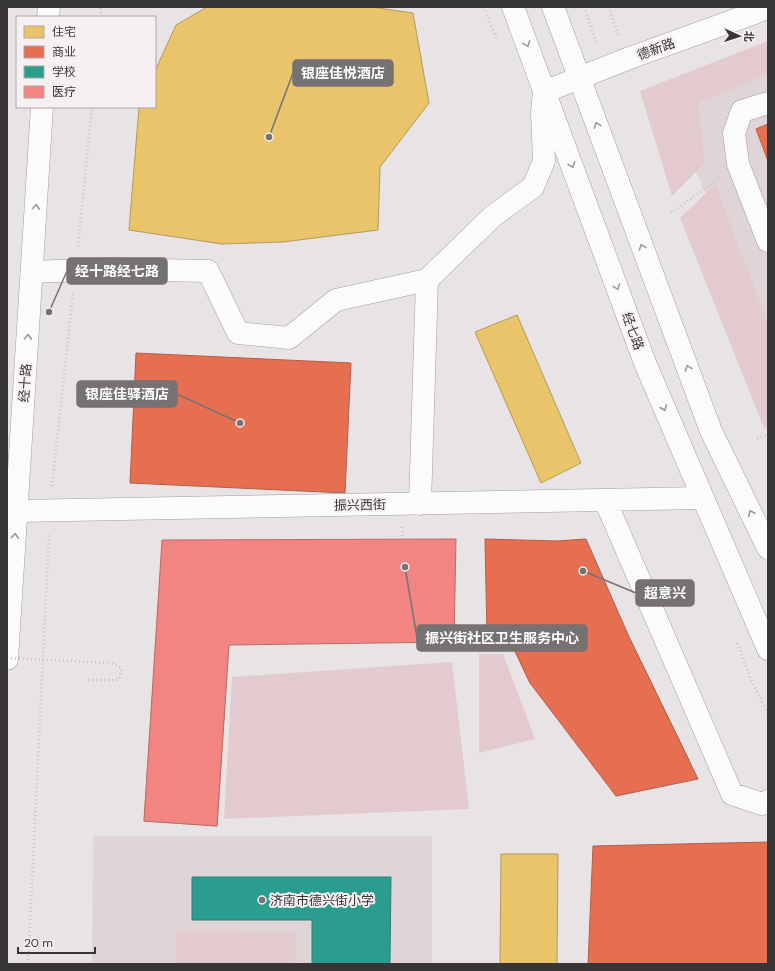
<svg xmlns="http://www.w3.org/2000/svg" width="775" height="971" font-family="'DM Sans','Noto Sans SC',sans-serif">
<rect width="100%" height="100%" fill="#e8e4e5"/>
<path fill="#dfd5d7" d="M 768,75 L 768,333 L 666,105 Z
M 93,836 L 432,836 L 432,964 L 92,964 Z"/>
<path fill="#e2cacf" d="M 768,41 L 768,74 L 698,103 L 705,163 L 672,196 L 640,91 Z
M 715,184 L 768,323 L 768,427 L 764,428 L 680,218 Z
M 479,654 L 503,654 L 535,739 L 479,753 Z
M 452,662 L 469,809 L 224,819 L 232,677 Z
M 176,931 L 296,932 L 295,964 L 176,964 Z"/>
<path fill="#e9c46a" stroke="#b4995a" d="M 207,7 L 371,7 L 413,13 L 429,103 L 380,167 L 378,230 L 283,242 L 222,244 L 129,230 L 139,107 L 155,107 L 155,71 L 176,25 Z
M 517,315 L 581,463 L 541,483 L 475,332 Z
M 162,553 L 234,558 L 217,826 L 144,821 Z
M 560,555 L 606,651 L 630,639 L 689,760 L 616,796 L 555,671 L 530,683 L 486,591 Z
M 501,854 L 558,854 L 557,964 L 500,964 Z"/>
<path fill="#e76f51" stroke="#b25e49" d="M 768,124 L 768,161 L 756,129 Z
M 136,353 L 351,363 L 345,493 L 130,483 Z
M 485,539 L 557,541 L 586,539 L 630,639 L 698,779 L 616,796 L 530,683 L 508,636 L 487,637 Z
M 768,842 L 768,964 L 588,964 L 593,846 Z"/>
<path fill="#2a9d8f" stroke="#2e7e74" d="M 192,877 L 391,877 L 390,964 L 312,964 L 312,920 L 192,920 Z"/>
<path fill="#f28482" stroke="#ba6c6b" d="M 456,539 L 454,642 L 229,645 L 217,826 L 144,821 L 162,540 Z"/>
<g fill="none" stroke-linecap="round" stroke-linejoin="round">
<g stroke="#a09e9e" stroke-width="23">
<path id="minor" d="M 768,103 L 742,111 L 734,133 L 738,164 L 768,241
M 32,272 L 109,269 L 208,271 L 238,333 L 289,338 L 336,300 L 427,280 L 493,216 L 533,187 L 544,161 L 542,112 L 544,92 L 627,59 L 768,8
M 605,500 L 732,794 L 762,804 L 768,801
M 420,504 L 427,280
M 17,511 L 702,498"/>
</g>
<g stroke="#a09e9e" stroke-width="23">
<path id="major" d="M 513,7 L 645,363 L 768,649
M 553,7 L 711,431 L 768,548"/>
</g>
<g stroke="#a09e9e" stroke-width="23">
<path id="highway" d="M 48,17 L 49,7
M 7,659 L 42,107"/>
</g>
<path stroke="#c5c3c3" stroke-width="2.5" stroke-dasharray="1 3" stroke-linecap="butt" d="M 484,7 L 497,40
M 584,7 L 597,45
M 609,7 L 619,37
M 100,17 L 101,7
M 671,213 L 718,179
M 78,246 L 92,107
M 757,438 L 768,435
M 52,486 L 73,294
M 402,527 L 403,539
M 737,643 L 752,682 L 768,714
M 88,680 L 115,680 L 119,679 L 122,669 L 117,665 L 111,663
M 28,964 L 49,535"/>
<use href="#minor" stroke="#fcfbfb" stroke-width="22"/>
<use href="#major" stroke="#fcfbfb" stroke-width="22"/>
<use href="#highway" stroke="#fcfbfb" stroke-width="22"/>
<path stroke="#c5c3c3" stroke-width="2.5" stroke-dasharray="1 3" stroke-linecap="butt" d="M 7,658 L 111,663"/>
</g>
<defs><path id="oneway-chevron" d="M-2-3.5L2.5 0L-2 3.5" fill="none" stroke-width="1.6" stroke-linecap="round" stroke-linejoin="round"/></defs>
<g stroke="#9a9898">
<use href="#oneway-chevron" transform="translate(527 44) rotate(69)"/>
<use href="#oneway-chevron" transform="translate(597 125) rotate(-110)"/>
<use href="#oneway-chevron" transform="translate(572 165) rotate(70)"/>
<use href="#oneway-chevron" transform="translate(36 207) rotate(-86)"/>
<use href="#oneway-chevron" transform="translate(642 247) rotate(-110)"/>
<use href="#oneway-chevron" transform="translate(617 287) rotate(70)"/>
<use href="#oneway-chevron" transform="translate(28 337) rotate(-87)"/>
<use href="#oneway-chevron" transform="translate(688 368) rotate(-110)"/>
<use href="#oneway-chevron" transform="translate(664 408) rotate(67)"/>
<use href="#oneway-chevron" transform="translate(751 513) rotate(-116)"/>
<use href="#oneway-chevron" transform="translate(15 536) rotate(-86)"/>
</g>
<circle fill="#767273" stroke="#f7f0f2" stroke-width="1.5" cx="262" cy="900" r="4"/>
<g text-anchor="middle" dominant-baseline="central" stroke-width="4" stroke-linejoin="round" paint-order="stroke">
<g font-size="13" fill="#383536" stroke="#f7f0f2">
<text transform="translate(656 49) rotate(-20)">德新路</text>
<text transform="translate(633 331) rotate(70)">经七路</text>
<text transform="translate(25 383) rotate(-86)">经十路</text>
<text transform="translate(360 505) rotate(-1)">振兴西街</text>
</g>
<g font-size="13" fill="#383536" stroke="#f7f0f2" text-anchor="start">
<text x="270" y="900">济南市德兴街小学</text>
</g>
</g>
<path fill="none" stroke="#767273" stroke-width="1.5" d="M269 137L293 73M49 312L67 271M240 423L177 394M583 571L636 593M405 567L417 638"/>
<g fill="#767273" stroke="#f7f0f2" stroke-width="1.5">
<circle cx="269" cy="137" r="4"/>
<circle cx="49" cy="312" r="4"/>
<circle cx="240" cy="423" r="4"/>
<circle cx="583" cy="571" r="4"/>
<circle cx="405" cy="567" r="4"/>
</g>
<g fill="#767273" stroke="#767273" stroke-width="1.5">
<rect x="293" y="60" width="100" height="26" rx="4"/>
<rect x="67" y="258" width="100" height="26" rx="4"/>
<rect x="77" y="381" width="100" height="26" rx="4"/>
<rect x="636" y="580" width="58" height="26" rx="4"/>
<rect x="417" y="625" width="170" height="26" rx="4"/>
</g>
<g font-size="14" text-anchor="middle" font-weight="bold" fill="#fff">
<text x="343" y="78">银座佳悦酒店</text>
<text x="117" y="276">经十路经七路</text>
<text x="127" y="399">银座佳驿酒店</text>
<text x="665" y="598">超意兴</text>
<text x="502" y="643">振兴街社区卫生服务中心</text>
</g>
<rect width="775" height="971" fill="none" stroke="#383536" stroke-width="16"/>
<rect x="16" y="16" width="140" height="92" fill="#f7f0f2" stroke="#aba5a7"/>
<rect x="24" y="26" width="20" height="12" fill="#e9c46a" stroke="#aba5a7"/>
<text x="52" y="36" font-size="12" fill="#383536">住宅</text>
<rect x="24" y="46" width="20" height="12" fill="#e76f51" stroke="#aba5a7"/>
<text x="52" y="56" font-size="12" fill="#383536">商业</text>
<rect x="24" y="66" width="20" height="12" fill="#2a9d8f" stroke="#aba5a7"/>
<text x="52" y="76" font-size="12" fill="#383536">学校</text>
<rect x="24" y="86" width="20" height="12" fill="#f28482" stroke="#aba5a7"/>
<text x="52" y="96" font-size="12" fill="#383536">医疗</text>
<g transform="translate(739 36) rotate(93)" stroke="#f7f0f2" stroke-width="3" paint-order="stroke">
<path d="M0-3L7 15L0 10L-7 15Z" fill="#383536"/>
<text y="-6" font-size="11" font-weight="bold" text-anchor="middle" fill="#383536">北</text>
</g>
<path d="M18 947v6h77v-6" fill="none" stroke="#383536" stroke-width="2"/>
<text x="24" y="947" font-size="12" fill="#383536" stroke="#f7f0f2" stroke-width="3" paint-order="stroke">20 m</text>
</svg>
